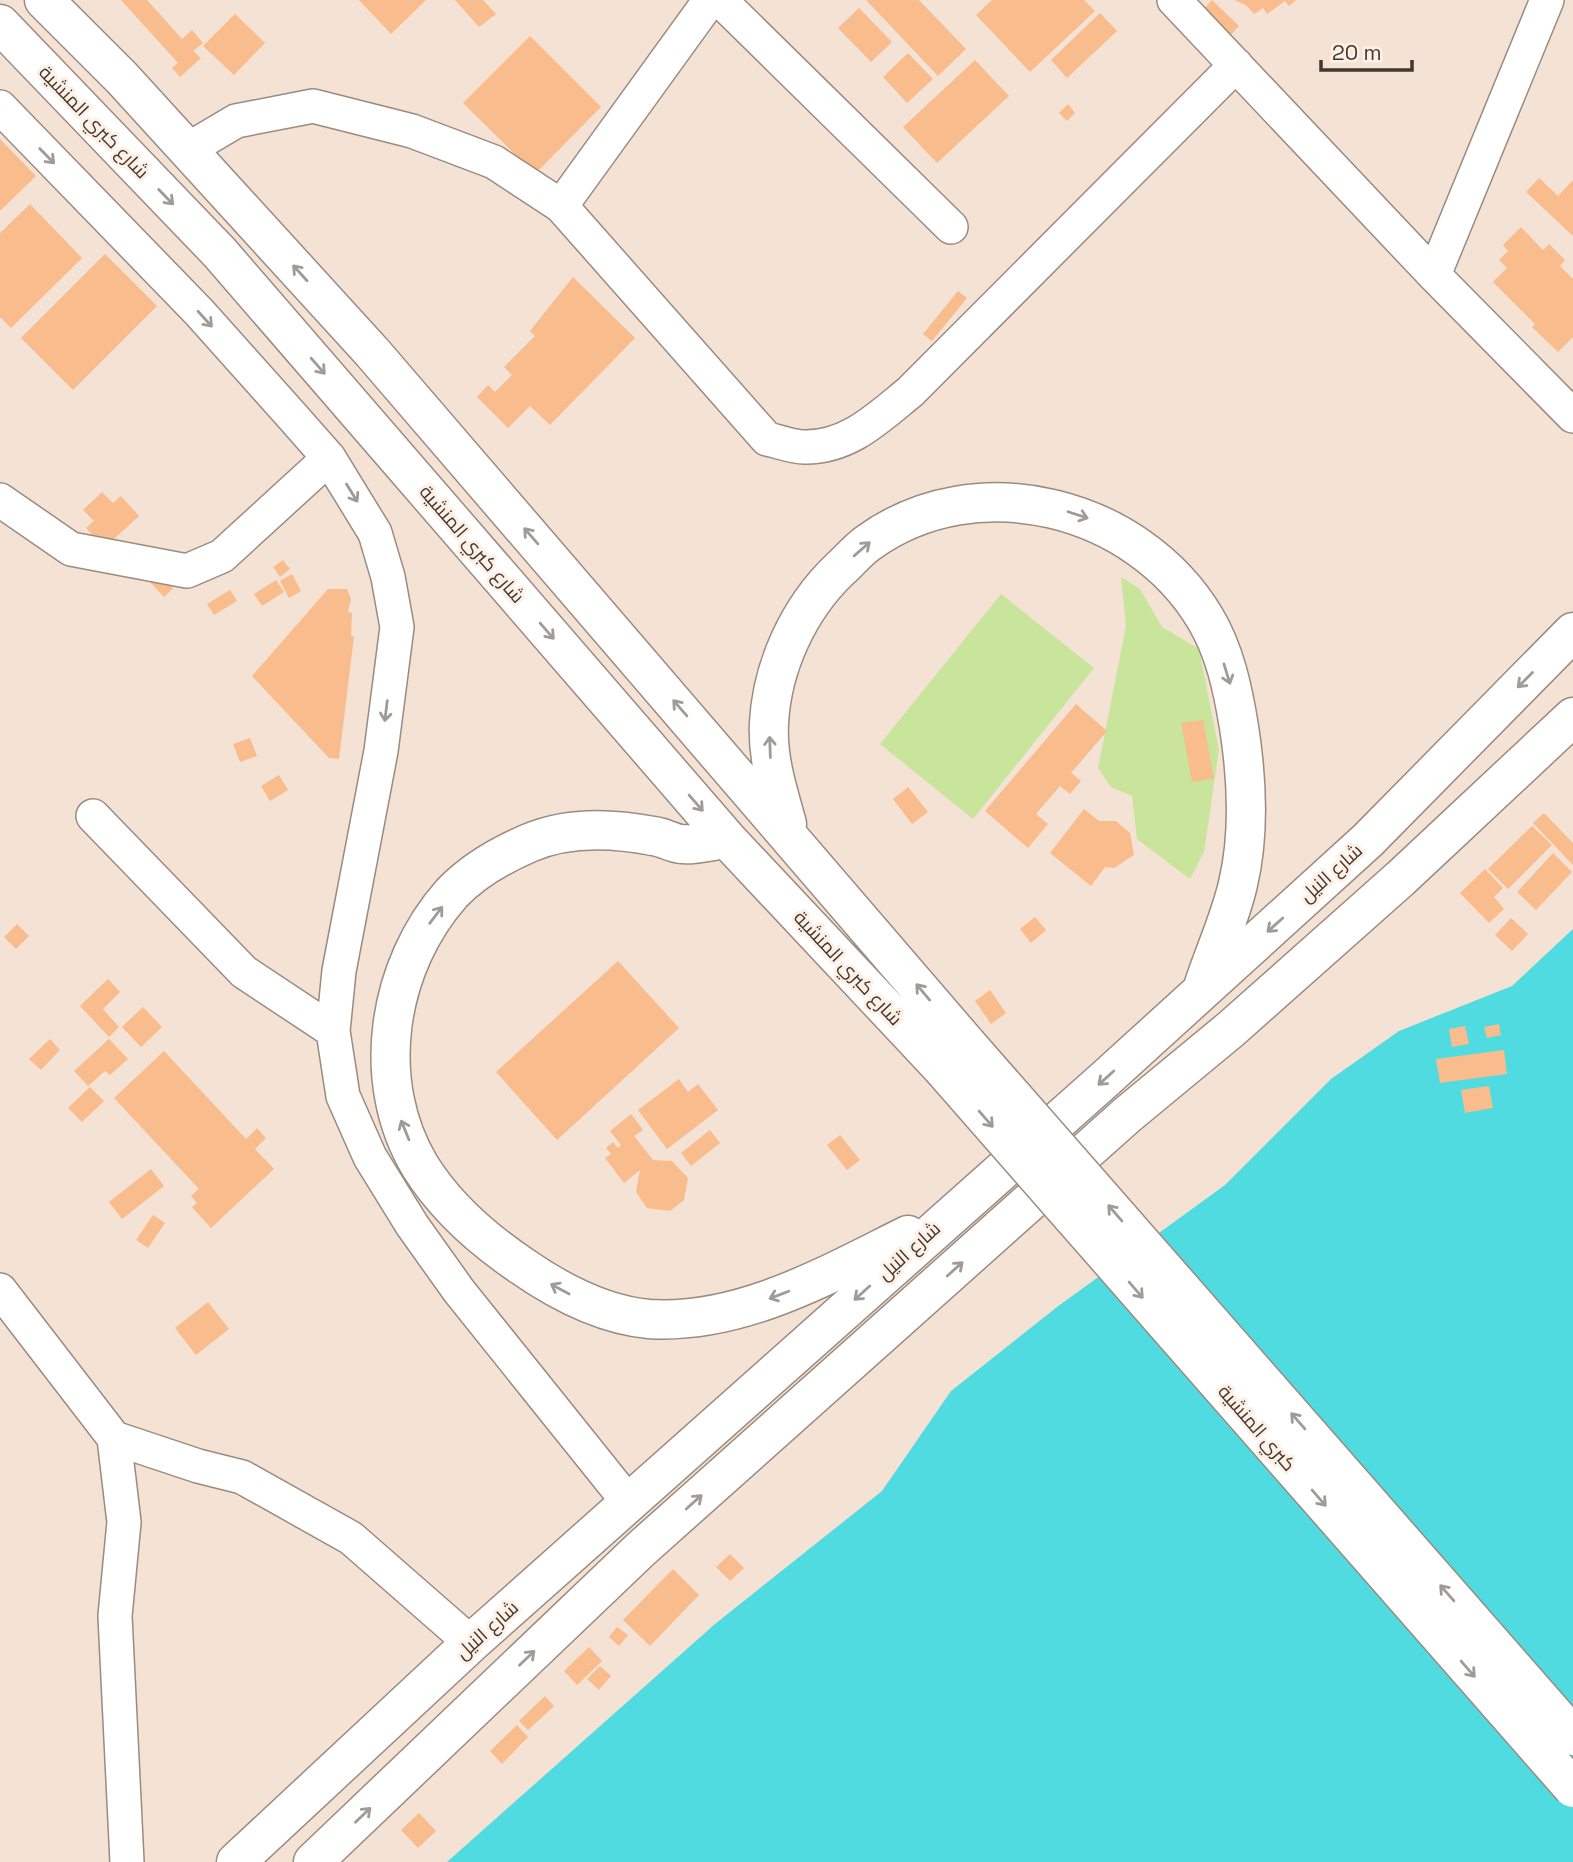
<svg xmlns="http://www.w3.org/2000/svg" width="1573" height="1862" font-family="'Space Grotesk',Cairo,sans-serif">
<rect width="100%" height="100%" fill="#f4e2d5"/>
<path fill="#c8e59b" d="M 1121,577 L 1140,589 L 1162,627 L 1199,649 L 1219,750 L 1204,852 L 1190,879 L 1137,839 L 1132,796 L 1111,787 L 1098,768 L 1126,626 Z
M 1001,594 L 1094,668 L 973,819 L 880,744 Z"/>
<path fill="#50dbe0" d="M 1573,929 L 1573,1862 L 447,1862 L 715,1624 L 882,1491 L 951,1391 L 1057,1307 L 1225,1185 L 1331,1079 L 1399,1031 L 1512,986 Z"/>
<path fill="#f9bc8c" d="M 121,0 L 147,0 L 182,39 L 192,30 L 203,43 L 193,51 L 201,58 L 180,77 L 172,68 L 178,63 Z
M 359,0 L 426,0 L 391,34 Z
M 455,0 L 483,0 L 496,14 L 479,27 Z
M 866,0 L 919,0 L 966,49 L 938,76 Z
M 992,0 L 1084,0 L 1095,11 L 1030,72 L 976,15 Z
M 1212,0 L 1239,26 L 1228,38 L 1201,12 Z
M 1234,0 L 1296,0 L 1289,6 L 1285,1 L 1267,14 L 1263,8 L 1254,14 L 1246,5 Z
M 859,8 L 892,42 L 871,62 L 838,28 Z
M 1100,13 L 1117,31 L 1067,78 L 1051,60 Z
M 235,14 L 265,43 L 234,75 L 203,46 Z
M 530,36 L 601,107 L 535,174 L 463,103 Z
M 908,53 L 933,79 L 907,103 L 883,77 Z
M 975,60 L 1009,96 L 937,163 L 903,127 Z
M 1068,104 L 1075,113 L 1067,121 L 1059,113 Z
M 0,139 L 36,176 L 0,211 Z
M 1539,178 L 1558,196 L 1573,180 L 1573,236 L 1526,192 Z
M 30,204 L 82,258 L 11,328 L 0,317 L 0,233 Z
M 1521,227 L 1543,250 L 1549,244 L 1565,260 L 1560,266 L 1573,279 L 1573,337 L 1558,352 L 1532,327 L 1535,324 L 1493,282 L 1507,268 L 1499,260 L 1508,251 L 1503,245 Z
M 105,254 L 157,306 L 73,390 L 21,338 Z
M 573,277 L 635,338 L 550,425 L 530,406 L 508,428 L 477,397 L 488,385 L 495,392 L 512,375 L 504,367 L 535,336 L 530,331 Z
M 958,291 L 967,298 L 932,341 L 923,334 Z
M 102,492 L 113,503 L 121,496 L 139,516 L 104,548 L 86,528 L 94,521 L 83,510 Z
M 283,560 L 290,569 L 280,577 L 273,567 Z
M 155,569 L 173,588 L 164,597 L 145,577 Z
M 292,574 L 301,591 L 289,598 L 280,581 Z
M 276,580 L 284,592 L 262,606 L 254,594 Z
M 328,589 L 347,589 L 351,599 L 348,612 L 352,613 L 351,636 L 354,636 L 339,759 L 329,758 L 252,676 Z
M 230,590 L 237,601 L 214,615 L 207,604 Z
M 1076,704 L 1107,731 L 1071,773 L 1081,781 L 1070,794 L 1060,786 L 1036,814 L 1048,824 L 1028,848 L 985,811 Z
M 1203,720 L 1214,778 L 1192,782 L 1181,723 Z
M 250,738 L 257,756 L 240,762 L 233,744 Z
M 279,775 L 288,790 L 270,801 L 261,786 Z
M 908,787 L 928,812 L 912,824 L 893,799 Z
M 1084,809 L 1099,821 L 1116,821 L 1130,833 L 1134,855 L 1114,868 L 1105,867 L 1091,886 L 1050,853 Z
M 1544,813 L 1573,843 L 1573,865 L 1533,823 Z
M 1532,826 L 1552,845 L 1508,889 L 1488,869 Z
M 1553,853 L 1572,872 L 1536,910 L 1517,892 Z
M 1485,869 L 1503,888 L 1494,897 L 1504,909 L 1489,923 L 1460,893 Z
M 1035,917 L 1046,930 L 1031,943 L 1020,929 Z
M 1511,918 L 1528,934 L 1512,951 L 1495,935 Z
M 17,924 L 29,936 L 16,949 L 4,937 Z
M 618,961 L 679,1028 L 557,1140 L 496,1072 Z
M 108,979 L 120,992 L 103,1009 L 119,1027 L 109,1037 L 80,1006 Z
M 990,990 L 1006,1013 L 991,1024 L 975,1001 Z
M 143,1007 L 162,1027 L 141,1047 L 122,1027 Z
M 1499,1024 L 1501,1035 L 1487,1038 L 1484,1027 Z
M 1465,1026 L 1469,1044 L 1452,1047 L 1449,1029 Z
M 50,1039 L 60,1050 L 41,1070 L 29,1059 Z
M 109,1039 L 128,1059 L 110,1075 L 105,1071 L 88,1086 L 74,1071 Z
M 1504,1050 L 1507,1074 L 1440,1083 L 1436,1059 Z
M 164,1051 L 246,1139 L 257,1128 L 266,1138 L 255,1149 L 274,1169 L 211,1228 L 192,1207 L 197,1203 L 191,1196 L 199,1189 L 114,1098 Z
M 679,1079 L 688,1092 L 698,1084 L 718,1110 L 667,1149 L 638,1110 Z
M 1489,1086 L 1493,1108 L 1465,1113 L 1461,1090 Z
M 90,1087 L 104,1101 L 82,1122 L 68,1108 Z
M 631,1114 L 643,1130 L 634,1136 L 653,1160 L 672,1161 L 688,1178 L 684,1200 L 670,1211 L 647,1208 L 636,1192 L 640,1170 L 624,1183 L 605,1158 L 611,1154 L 606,1148 L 613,1142 L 618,1148 L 621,1145 L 610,1131 Z
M 710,1130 L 720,1143 L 691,1166 L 681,1153 Z
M 840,1135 L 860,1160 L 847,1170 L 827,1145 Z
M 151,1169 L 164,1186 L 122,1219 L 109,1202 Z
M 153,1215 L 165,1223 L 148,1248 L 136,1240 Z
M 208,1302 L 229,1329 L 196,1355 L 175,1328 Z
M 730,1554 L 744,1568 L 730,1581 L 716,1567 Z
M 673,1569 L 699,1595 L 650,1646 L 623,1620 Z
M 617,1627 L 628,1635 L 619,1646 L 609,1637 Z
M 589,1647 L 602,1661 L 577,1685 L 564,1671 Z
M 600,1666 L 611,1676 L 599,1690 L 587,1679 Z
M 545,1696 L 554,1706 L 528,1730 L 519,1721 Z
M 517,1725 L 528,1737 L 502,1764 L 490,1751 Z
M 419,1813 L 436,1831 L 418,1848 L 401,1830 Z"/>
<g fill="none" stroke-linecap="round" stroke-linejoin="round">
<g stroke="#9b8b7f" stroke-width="36">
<path id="minor" d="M 720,0 L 951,227
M 1174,0 L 1434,275 L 1573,416
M 0,107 L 199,312 L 292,416 L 329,458 L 375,533 L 388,577 L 397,627 L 381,751 L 339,971 L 333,1031 L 343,1096 L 370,1157 L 412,1225 L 459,1291 L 629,1503
M 187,150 L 236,121 L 313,106 L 412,131 L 494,162 L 561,206 L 710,0
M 561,206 L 767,439 C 778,441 792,447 804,447 C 848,448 878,418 910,392 L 1236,65
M 1434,275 L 1547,0
M 0,500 L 71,549 L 187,571 L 222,556 L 329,458
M 93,816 L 244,972 L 333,1031
M 0,1290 L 114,1438 L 198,1466 L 242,1477 L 351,1538 L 471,1643
M 114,1438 L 124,1522 L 115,1616 L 127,1862"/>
</g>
<g stroke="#9b8b7f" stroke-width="41">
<path id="major" d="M 44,0 L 122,78 L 372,352 L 967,1044
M 0,24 L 220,253 L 727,839 L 941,1067
M 787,824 C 778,791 767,759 769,723 C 772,666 799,608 840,569 C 849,561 858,550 868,543 C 977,464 1138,506 1205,618 C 1225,651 1233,690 1239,727 C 1247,778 1250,833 1238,884 C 1230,919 1214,953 1203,987
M 727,839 C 713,840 695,846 681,844 C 672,843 663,837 653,836 C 612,828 568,826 529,843 C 501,855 473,871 452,893 C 387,966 369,1081 420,1166 C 446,1208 482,1239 522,1266 C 558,1291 604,1315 649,1319 C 741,1325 829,1274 908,1235
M 236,1862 L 471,1643 L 1104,1080 L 1368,840 L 1573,632
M 313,1862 L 641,1549 L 1127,1115 L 1231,1029 L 1401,878 L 1573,717"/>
</g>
<use href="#minor" stroke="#fff" stroke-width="33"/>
<use href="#major" stroke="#fff" stroke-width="38"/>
<g stroke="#9b8b7f" stroke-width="41" stroke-linecap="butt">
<path id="major-bridge" d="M 967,1044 L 1573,1736
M 941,1067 L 1573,1788"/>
</g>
<use href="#major-bridge" stroke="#fff" stroke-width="38"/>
</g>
<defs><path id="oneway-shaft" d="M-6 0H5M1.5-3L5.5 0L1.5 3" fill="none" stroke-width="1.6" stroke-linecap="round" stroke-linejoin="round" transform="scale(1.75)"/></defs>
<g stroke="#9e9b98">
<use href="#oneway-shaft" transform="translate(47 156) rotate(46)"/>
<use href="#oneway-shaft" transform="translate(166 197) rotate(46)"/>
<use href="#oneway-shaft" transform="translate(300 273) rotate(-132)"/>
<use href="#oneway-shaft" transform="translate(205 319) rotate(48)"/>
<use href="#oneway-shaft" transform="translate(318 366) rotate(49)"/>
<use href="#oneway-shaft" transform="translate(352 493) rotate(58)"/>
<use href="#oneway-shaft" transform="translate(1078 515) rotate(18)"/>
<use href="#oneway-shaft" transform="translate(531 536) rotate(-131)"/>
<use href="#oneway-shaft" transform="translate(862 549) rotate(-41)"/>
<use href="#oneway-shaft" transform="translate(547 631) rotate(49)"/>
<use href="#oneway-shaft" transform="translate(1227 674) rotate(73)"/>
<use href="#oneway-shaft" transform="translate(1525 680) rotate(135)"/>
<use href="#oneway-shaft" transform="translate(680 708) rotate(-131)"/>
<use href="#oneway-shaft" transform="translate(386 711) rotate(97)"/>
<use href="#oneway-shaft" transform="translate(770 747) rotate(-92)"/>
<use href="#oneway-shaft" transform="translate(696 803) rotate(49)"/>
<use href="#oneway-shaft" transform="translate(436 915) rotate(-53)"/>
<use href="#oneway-shaft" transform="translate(1275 925) rotate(138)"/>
<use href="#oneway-shaft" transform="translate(923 992) rotate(-130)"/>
<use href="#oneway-shaft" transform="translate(1106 1078) rotate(138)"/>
<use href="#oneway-shaft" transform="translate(986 1119) rotate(49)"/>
<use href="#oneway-shaft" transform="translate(405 1130) rotate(-112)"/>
<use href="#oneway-shaft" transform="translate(1115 1213) rotate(-131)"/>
<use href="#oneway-shaft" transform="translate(955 1269) rotate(-42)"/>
<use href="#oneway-shaft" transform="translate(560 1289) rotate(-152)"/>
<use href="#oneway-shaft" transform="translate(1136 1290) rotate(49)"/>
<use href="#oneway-shaft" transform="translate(862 1293) rotate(138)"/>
<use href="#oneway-shaft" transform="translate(779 1295) rotate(159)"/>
<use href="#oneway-shaft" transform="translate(1298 1421) rotate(-131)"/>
<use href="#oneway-shaft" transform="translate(1319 1498) rotate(49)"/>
<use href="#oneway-shaft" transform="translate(694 1502) rotate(-42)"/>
<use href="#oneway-shaft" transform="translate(1447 1593) rotate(-131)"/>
<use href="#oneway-shaft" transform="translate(527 1658) rotate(-44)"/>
<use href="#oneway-shaft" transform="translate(1468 1669) rotate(49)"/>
<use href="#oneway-shaft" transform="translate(363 1815) rotate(-44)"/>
</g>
<g text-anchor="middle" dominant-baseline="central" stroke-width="6" stroke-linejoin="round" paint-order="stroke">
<g font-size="19" fill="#3e3732" stroke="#fff0e6">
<text transform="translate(94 122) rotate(46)">شارع كبري المنشية</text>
<text transform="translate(472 544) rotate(49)">شارع كبري المنشية</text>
<text transform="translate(1331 873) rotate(-42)">شارع النيل</text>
<text transform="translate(848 968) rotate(47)">شارع كبري المنشية</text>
<text transform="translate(909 1251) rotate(-42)">شارع النيل</text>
<text transform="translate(1257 1428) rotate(49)">كبري المنشية</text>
<text transform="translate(487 1630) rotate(-42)">شارع النيل</text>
</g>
</g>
<path d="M1321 60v10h91v-10" fill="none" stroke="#3e3732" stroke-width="3.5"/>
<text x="1332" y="60" font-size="21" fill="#3e3732" stroke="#fff0e6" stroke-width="5" paint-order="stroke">20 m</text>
</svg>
